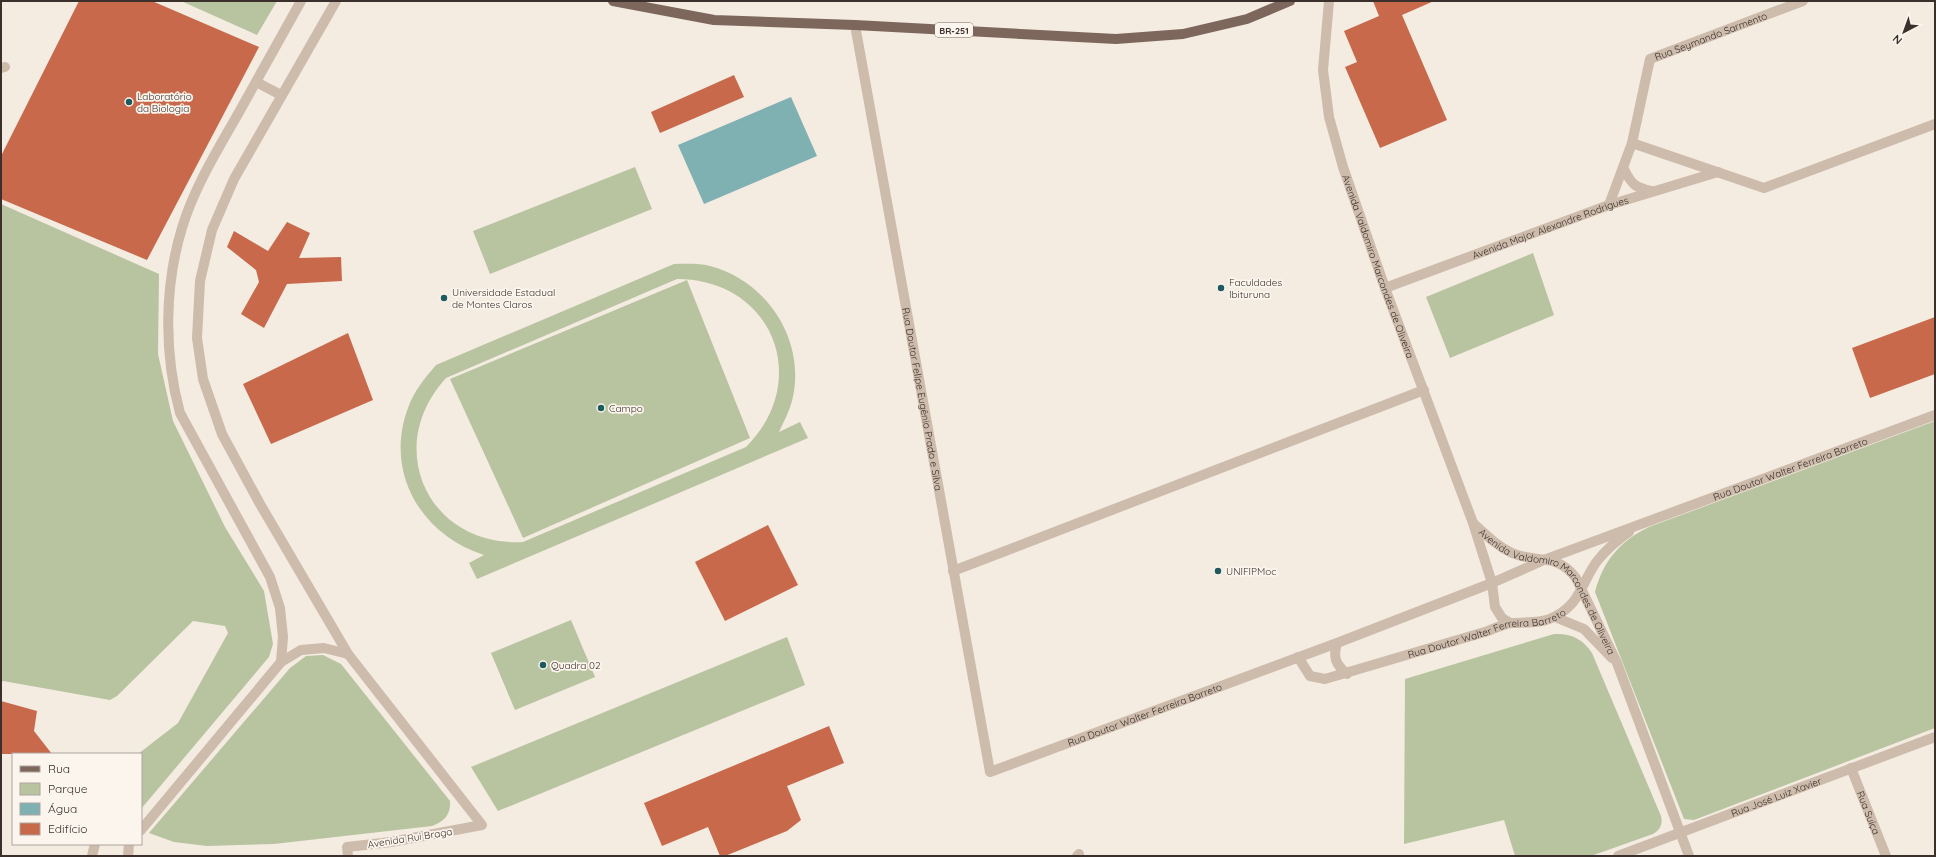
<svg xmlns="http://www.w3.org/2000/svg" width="1936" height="857" font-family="Quicksand,sans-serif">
<rect width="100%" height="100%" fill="#f4ebe1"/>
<path fill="#b8c4a0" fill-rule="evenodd" d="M 181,1 L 277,1 L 257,35 Z
M 635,167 L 652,209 L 490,274 L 473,231 Z
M 1,204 L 159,274 L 158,354 L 173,421 L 225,527 L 264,591 L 273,644 L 269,657 L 141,809 L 141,754 L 138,754 L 178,723 L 228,633 L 225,626 L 193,621 L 117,696 L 110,700 L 3,681 L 1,683 Z
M 1533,253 L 1554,315 L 1450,358 L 1426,297 Z
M 674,264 C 686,264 698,263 710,266 C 768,281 807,342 792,401 C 789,412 784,421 779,432 L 800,422 L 808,438 L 477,579 L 469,563 L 484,555 C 421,535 384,472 408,408 C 414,391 425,378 436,365 ZM 677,279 C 772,279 813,380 746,447 L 523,542 C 429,547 382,448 446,378 Z
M 687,280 L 750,438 L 523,538 L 450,379 Z
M 1935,421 L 1935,728 L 1694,820 L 1684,819 L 1595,592 C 1603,561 1620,541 1649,527 Z
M 571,620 L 595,677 L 515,710 L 491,653 Z
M 1554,634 C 1571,633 1583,639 1592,653 L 1661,816 C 1663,824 1660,830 1653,834 L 1591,856 L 1515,856 L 1504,820 L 1404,844 L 1405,679 Z
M 787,637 L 805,685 L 498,811 L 471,767 Z
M 323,655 L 341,664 L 450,801 C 451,814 445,821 432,826 L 274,844 L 207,846 L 174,842 L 149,833 L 290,668 L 306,656 Z"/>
<path fill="#7fb0b2" d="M 791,97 L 817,156 L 704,204 L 678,145 Z"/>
<path fill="#c8694b" d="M 79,1 L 152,1 L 259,47 L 147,260 L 1,199 L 1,156 Z
M 1373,1 L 1434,1 L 1402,15 L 1447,120 L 1380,148 L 1345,67 L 1357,62 L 1344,31 L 1379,16 Z
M 734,75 L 744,97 L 660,133 L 651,112 Z
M 287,222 L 310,233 L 299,258 L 341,257 L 342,281 L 287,284 L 264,328 L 241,314 L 259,282 L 256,270 L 227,247 L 234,231 L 268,251 Z
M 1935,317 L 1935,374 L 1870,398 L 1852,348 Z
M 348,333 L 373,400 L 271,444 L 243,384 Z
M 768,525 L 798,585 L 725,621 L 695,562 Z
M 1,701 L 37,711 L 34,731 L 52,754 L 1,754 Z
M 829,726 L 844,763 L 787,786 L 801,820 L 787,831 L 725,856 L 720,856 L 708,827 L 662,846 L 644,803 Z"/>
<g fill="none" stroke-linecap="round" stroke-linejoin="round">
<g stroke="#cdbbac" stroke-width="10">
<path d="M 336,1 L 234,179 L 212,230 L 200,281 L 197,338 L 203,379 L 222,434 L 260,504 L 348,654 L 482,825 L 391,842 L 347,847 L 348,856"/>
<path id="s1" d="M 1329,1 L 1323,70 L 1329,117 L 1343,167 L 1385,288 L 1473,523 L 1492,583 L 1495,607 L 1502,618 L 1510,623"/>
<path id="s2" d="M 855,25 L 990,772 L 1337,643 L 1492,583 L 1544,560 L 1935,415"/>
<path d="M 1,68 L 5,67"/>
<path d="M 256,82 L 281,95"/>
<path d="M 1632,143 L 1764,188 L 1935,124"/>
<path d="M 1624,169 C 1631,184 1636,188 1651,191"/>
<path id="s3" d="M 1609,205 L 1632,143 L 1650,59 L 1803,1"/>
<path id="s4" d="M 1385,288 L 1609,205 L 1718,172"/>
<path id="s5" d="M 1474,524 C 1486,535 1497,546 1512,553 C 1538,564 1556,552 1576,578 L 1617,663 L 1689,856"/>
<path d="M 953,571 L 1424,390"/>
<path d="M 1555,617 L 1584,629 L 1612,658"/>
<path d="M 1337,643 C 1333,657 1335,664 1347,674"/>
<path id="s6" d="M 1298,657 L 1310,676 L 1325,679 L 1488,631 C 1495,628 1504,624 1511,623 C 1526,622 1542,624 1556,616 C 1582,602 1582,580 1598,560 C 1607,549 1617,540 1629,532"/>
<path d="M 281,662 L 301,650 L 324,648 L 348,654"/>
<path id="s7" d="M 1851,768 L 1886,856"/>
<path d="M 141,830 L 281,662 L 283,637 L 280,608 L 270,577 L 180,413 C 164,354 164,287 182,228 C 194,188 217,151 238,114 C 259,77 280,39 301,1"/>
<path d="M 92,856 L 95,844"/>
<path d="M 128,856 L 129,844"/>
<path d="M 1077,856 L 1079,854"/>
<path id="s8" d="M 1618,856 L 1935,737"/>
</g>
<path stroke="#7d675c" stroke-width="10" d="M 613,1 L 714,20 L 855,25 L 1116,39 L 1183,34 L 1247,19 L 1290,1"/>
</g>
<g fill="#1f5a5e" stroke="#fbf5ee" stroke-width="1.5">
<circle cx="129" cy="102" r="4"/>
<circle cx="1221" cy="288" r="4"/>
<circle cx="444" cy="298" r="4"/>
<circle cx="601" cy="408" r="4"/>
<circle cx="1218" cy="571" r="4"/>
<circle cx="543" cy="665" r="4"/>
</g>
<g text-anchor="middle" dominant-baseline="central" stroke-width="3.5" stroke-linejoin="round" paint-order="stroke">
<rect fill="#fbf5ee" stroke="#756b66" stroke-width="1" x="935" y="23" width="38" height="14" rx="3"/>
<g font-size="9" font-weight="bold" fill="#3b302b">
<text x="954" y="30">BR-251</text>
</g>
<g font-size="10" fill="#3b302b" stroke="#fbf5ee">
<text stroke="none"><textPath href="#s3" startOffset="217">Rua Seymando Sarmento</textPath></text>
<text stroke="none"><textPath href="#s4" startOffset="176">Avenida Major Alexandre Rodrigues</textPath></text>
<text stroke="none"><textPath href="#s1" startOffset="274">Avenida Valdomiro Marcondes de Oliveira</textPath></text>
<text stroke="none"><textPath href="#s2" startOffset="380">Rua Doutor Felipe Eugênio Prado e Silva</textPath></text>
<text stroke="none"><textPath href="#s2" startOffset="1615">Rua Doutor Walter Ferreira Barreto</textPath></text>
<text stroke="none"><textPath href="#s5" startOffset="106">Avenida Valdomiro Marcondes de Oliveira</textPath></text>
<text stroke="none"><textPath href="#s6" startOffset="206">Rua Doutor Walter Ferreira Barreto</textPath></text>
<text stroke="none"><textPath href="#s2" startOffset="924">Rua Doutor Walter Ferreira Barreto</textPath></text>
<text stroke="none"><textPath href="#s8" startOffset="169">Rua José Luiz Xavier</textPath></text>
<text stroke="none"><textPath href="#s7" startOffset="48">Rua Suíça</textPath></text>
<text transform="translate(410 838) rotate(-9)">Avenida Rui Braga</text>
</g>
<g font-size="10" fill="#3b302b" stroke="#fbf5ee" text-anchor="start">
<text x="137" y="96">Laboratório<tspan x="137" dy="12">da Biologia</tspan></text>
<text x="1229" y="282">Faculdades<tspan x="1229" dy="12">Ibituruna</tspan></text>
<text x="452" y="292">Universidade Estadual<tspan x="452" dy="12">de Montes Claros</tspan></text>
<text x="609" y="408">Campo</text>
<text x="1226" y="571">UNIFIPMoc</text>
<text x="551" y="665">Quadra 02</text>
</g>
</g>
<rect width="1936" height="857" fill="none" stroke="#3b302b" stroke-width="4"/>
<rect x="12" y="753" width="130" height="92" fill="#fbf5ee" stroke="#aea6a0"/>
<rect x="20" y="766" width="20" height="6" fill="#7d675c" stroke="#aea6a0"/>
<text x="48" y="773" font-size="12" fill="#3b302b">Rua</text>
<rect x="20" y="783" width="20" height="12" fill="#b8c4a0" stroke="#aea6a0"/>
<text x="48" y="793" font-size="12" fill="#3b302b">Parque</text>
<rect x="20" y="803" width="20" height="12" fill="#7fb0b2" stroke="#aea6a0"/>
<text x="48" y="813" font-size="12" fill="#3b302b">Água</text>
<rect x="20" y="823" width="20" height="12" fill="#c8694b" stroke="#aea6a0"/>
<text x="48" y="833" font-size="12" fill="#3b302b">Edifício</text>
<g transform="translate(1904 32) rotate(221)" stroke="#fbf5ee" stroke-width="3" paint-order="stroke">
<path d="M0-3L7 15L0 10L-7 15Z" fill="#3b302b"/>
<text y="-6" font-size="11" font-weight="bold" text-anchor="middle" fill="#3b302b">N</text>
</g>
</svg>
